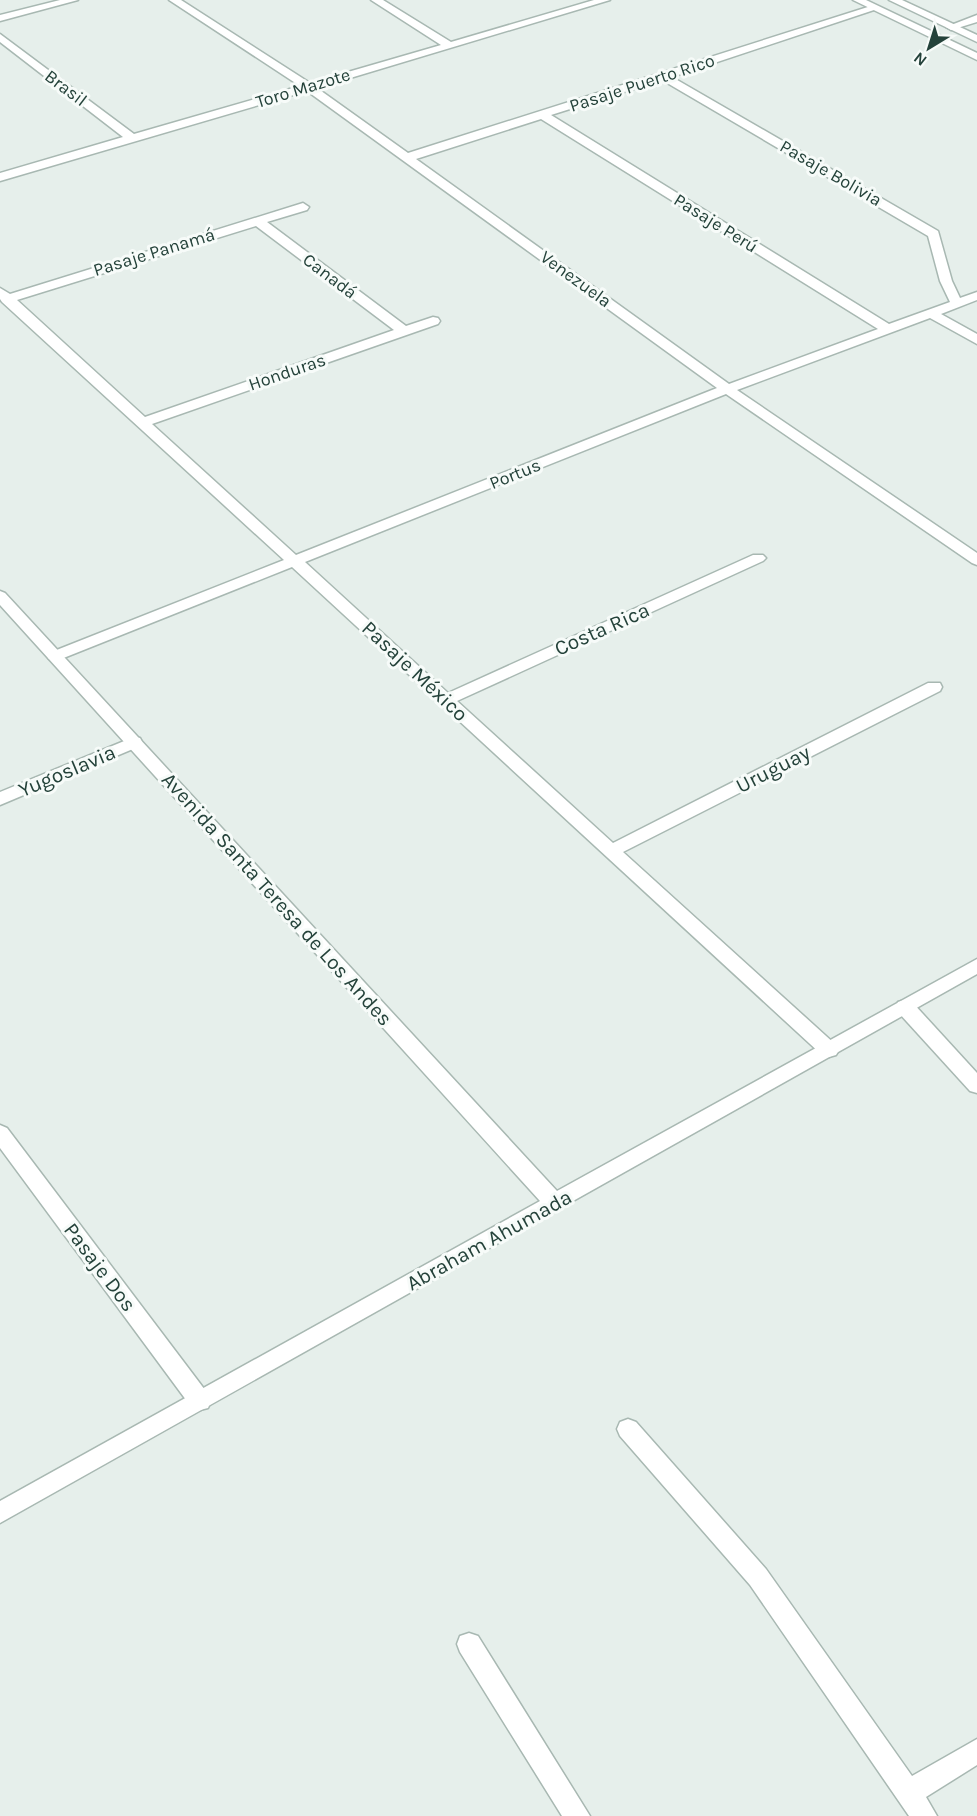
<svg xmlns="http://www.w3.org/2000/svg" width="977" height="1816" font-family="Karla,sans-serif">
<rect width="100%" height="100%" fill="#e6efeb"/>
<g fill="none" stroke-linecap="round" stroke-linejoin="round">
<g stroke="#a8b8b2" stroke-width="3">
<path id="service" d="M 905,1000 L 912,1002 L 977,1073 L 977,1093 L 970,1091 L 898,1012 L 896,1007 L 898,1002 Z"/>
</g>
<g stroke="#a8b8b2" stroke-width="3">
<path id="minor" d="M 60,0 L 78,0 L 0,21 L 0,15 Z
M 169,0 L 181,0 L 310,83 L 441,45 L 371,0 L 383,0 L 451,42 L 594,0 L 610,0 L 317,88 L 408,153 L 871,6 L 880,8 L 672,77 L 938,231 L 952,281 L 960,298 L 977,292 L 977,300 L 941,314 L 977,334 L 977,344 L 930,318 L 737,390 L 977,553 L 977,565 L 972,563 L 726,394 L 305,562 L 448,693 L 753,555 L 763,555 L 766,558 L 763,561 L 457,701 L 613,843 L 928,683 L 940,683 L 942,687 L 940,691 L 623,852 L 836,1045 L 839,1050 L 836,1055 L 829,1057 L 822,1055 L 292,567 L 61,659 L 49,659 L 47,656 L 49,653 L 284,560 L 2,302 L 0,299 L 0,288 L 10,294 L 303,203 L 309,207 L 307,210 L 267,222 L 406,326 L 433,317 L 438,318 L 440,321 L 438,324 L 152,424 L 296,555 L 717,388 L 307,91 L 0,181 L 0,173 L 123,137 L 0,42 L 0,34 L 134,134 L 300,86 ZM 662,80 L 928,236 L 940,281 L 950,302 L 889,324 L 551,115 ZM 541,119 L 878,329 L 729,384 L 416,159 ZM 256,226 L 394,330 L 145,417 L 17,300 Z
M 977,15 L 977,22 L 951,30 L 946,27 Z
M 134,737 L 140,738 L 142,742 L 140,746 L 0,805 L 0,792 Z
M 0,1125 L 7,1128 L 208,1394 L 211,1401 L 208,1408 L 200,1410 L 192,1408 L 0,1148 Z
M 628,1419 L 636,1422 L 766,1569 L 912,1776 L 977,1739 L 977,1765 L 926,1797 L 937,1816 L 909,1816 L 750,1585 L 620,1436 L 617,1429 L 620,1422 Z
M 469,1633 L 478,1636 L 590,1816 L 562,1816 L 460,1652 L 457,1644 L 460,1636 Z"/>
</g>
<g stroke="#a8b8b2" stroke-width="3">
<path id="tertiary" d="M 853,0 L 866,0 L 977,53 L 977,60 Z
M 889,0 L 902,0 L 977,35 L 977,42 Z
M 0,591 L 5,593 L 557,1191 L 977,959 L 977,974 L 0,1523 L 0,1501 L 540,1201 L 0,605 Z"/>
</g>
<use href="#service" fill="#fff" fill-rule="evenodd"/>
<use href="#minor" fill="#fff" fill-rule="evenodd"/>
<use href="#tertiary" fill="#fff" fill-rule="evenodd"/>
</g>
<g text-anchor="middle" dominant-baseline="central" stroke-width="6" stroke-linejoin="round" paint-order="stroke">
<g font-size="18" fill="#24423a" stroke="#f7fbf9">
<text transform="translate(642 83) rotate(-18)">Pasaje Puerto Rico</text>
<text transform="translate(66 88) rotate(37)">Brasil</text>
<text transform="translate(303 88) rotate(-17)">Toro Mazote</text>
<text transform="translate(831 173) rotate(30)">Pasaje Bolivia</text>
<text transform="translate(716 223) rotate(32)">Pasaje Perú</text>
<text transform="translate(154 252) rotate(-17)">Pasaje Panamá</text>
<text transform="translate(330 276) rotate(37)">Canadá</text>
<text transform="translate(576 279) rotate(36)">Venezuela</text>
<text transform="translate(287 372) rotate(-19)">Honduras</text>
<text transform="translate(515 474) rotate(-22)">Portus</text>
</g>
<g font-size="21" fill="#24423a" stroke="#f7fbf9">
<text transform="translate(602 629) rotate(-24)">Costa Rica</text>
<text transform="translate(415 671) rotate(43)">Pasaje México</text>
<text transform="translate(773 769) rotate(-27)">Uruguay</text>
<text transform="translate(67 771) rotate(-23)">Yugoslavia</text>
<text transform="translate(277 899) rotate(48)">Avenida Santa Teresa de Los Andes</text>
<text transform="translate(489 1240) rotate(-29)">Abraham Ahumada</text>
<text transform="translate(100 1267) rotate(53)">Pasaje Dos</text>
</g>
</g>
<g transform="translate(929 48) rotate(218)" stroke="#f7fbf9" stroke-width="4.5" paint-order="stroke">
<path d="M0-4.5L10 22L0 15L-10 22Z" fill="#24423a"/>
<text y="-9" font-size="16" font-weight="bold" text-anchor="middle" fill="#24423a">N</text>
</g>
</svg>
